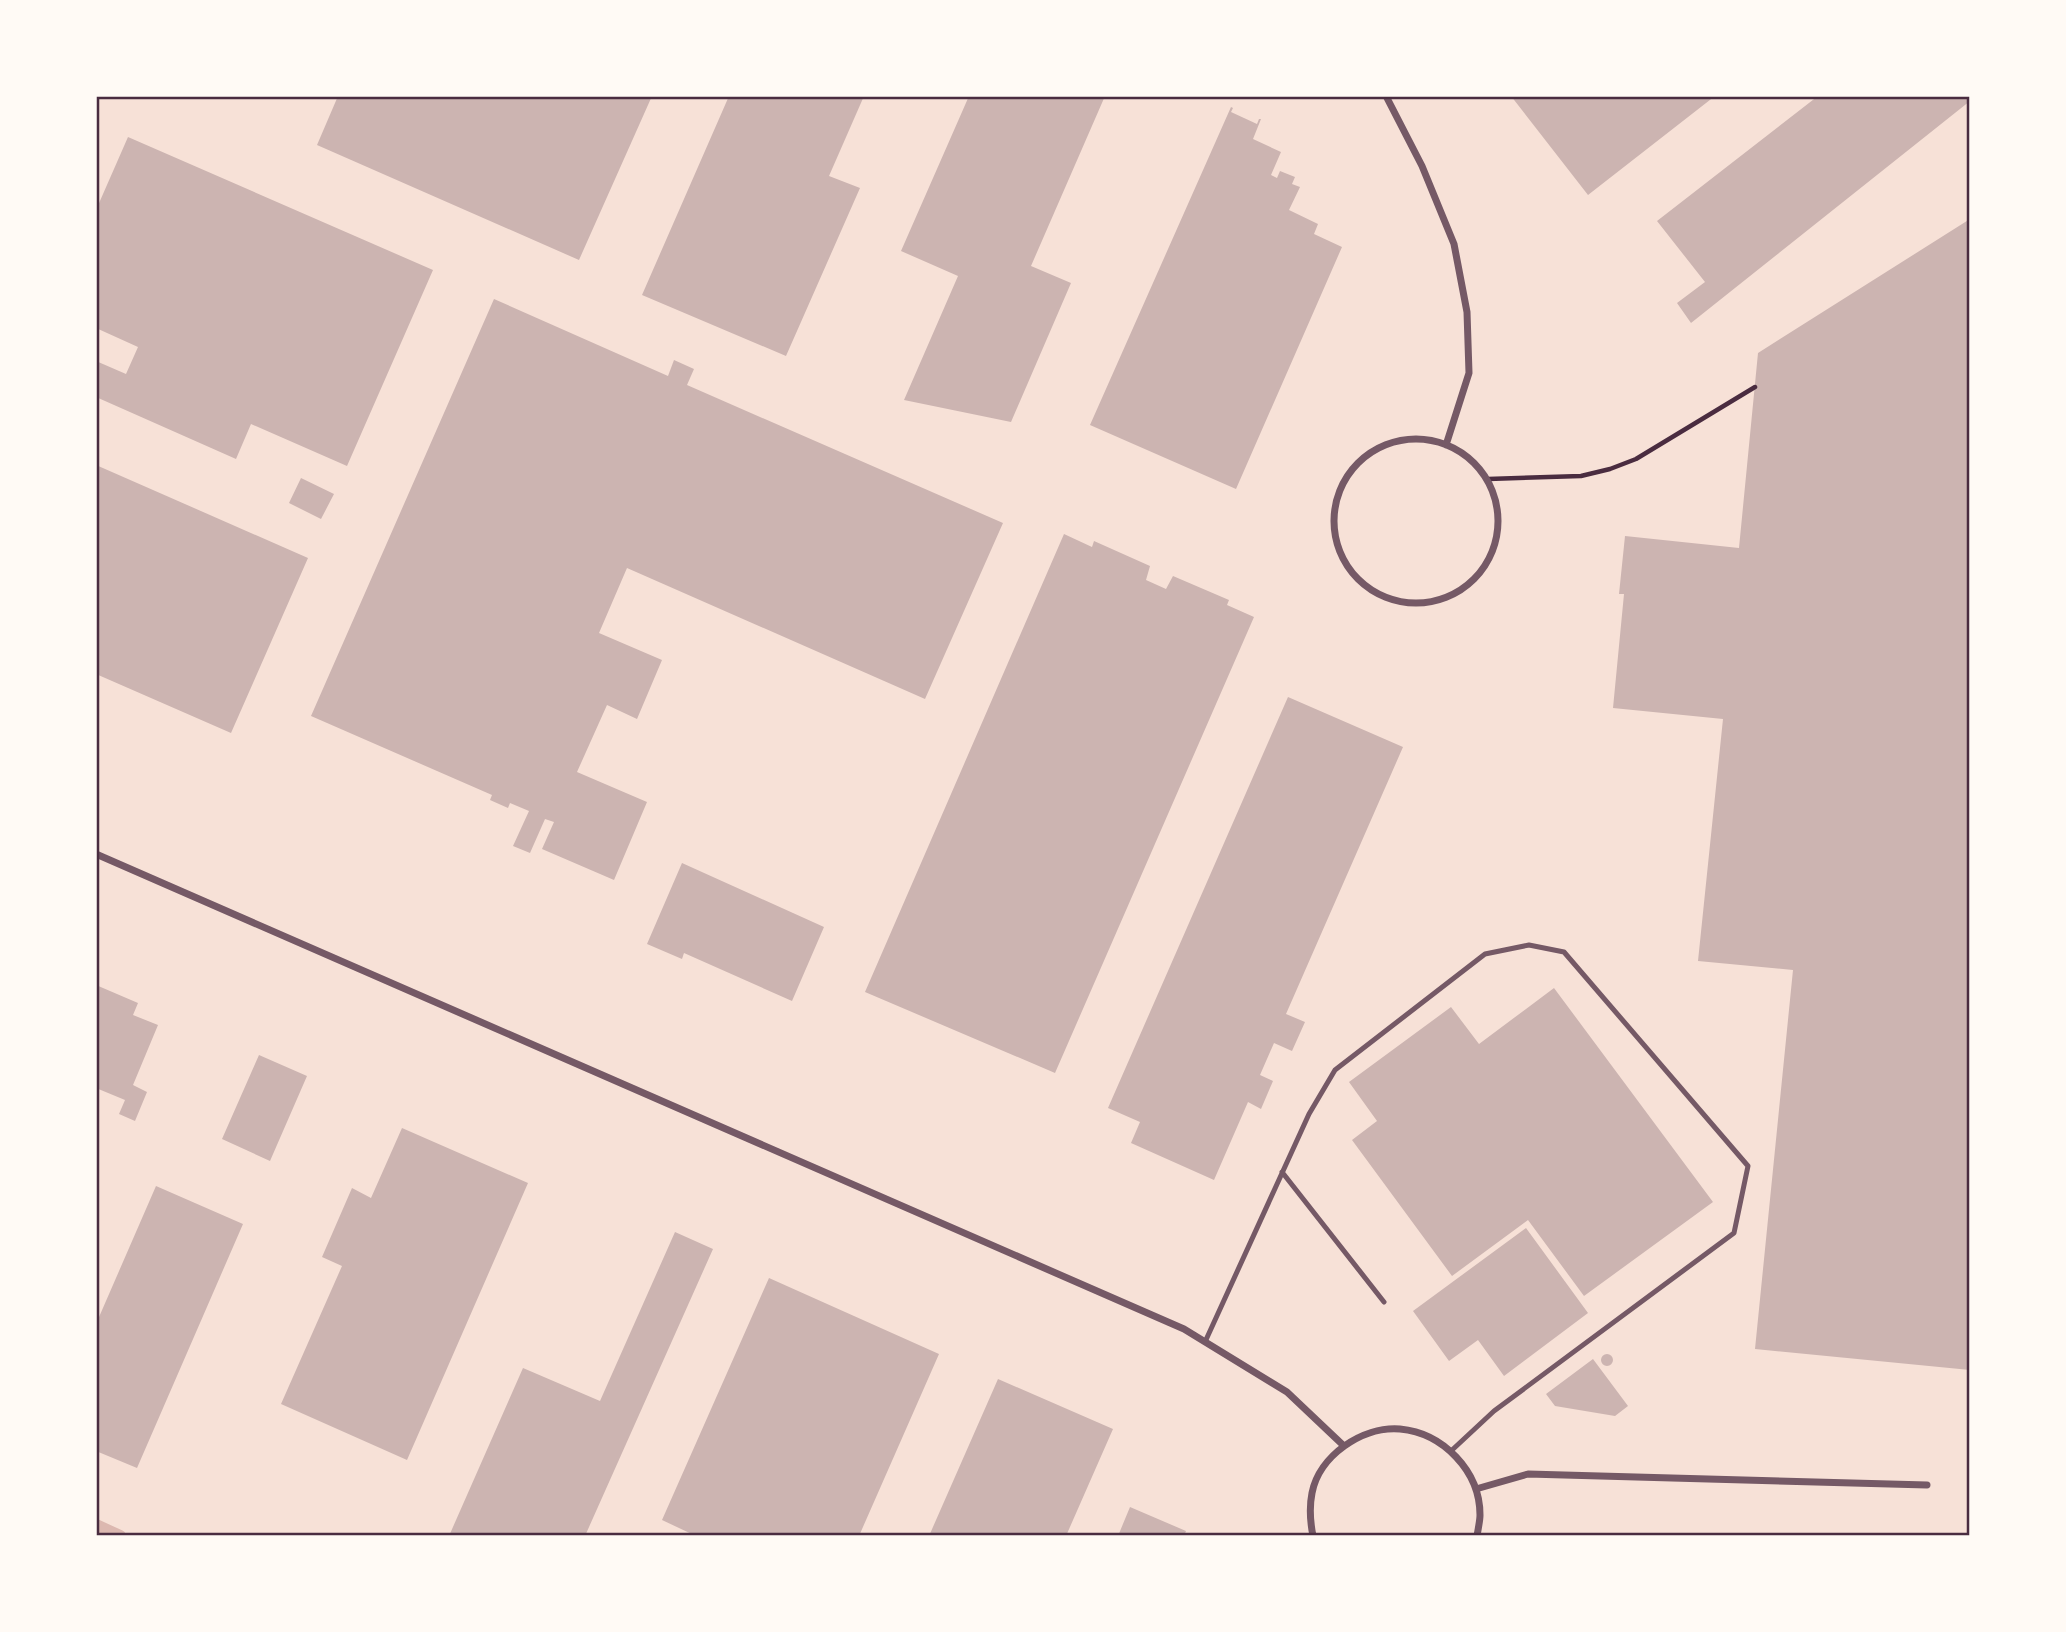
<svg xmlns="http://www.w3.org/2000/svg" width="2066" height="1632" font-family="'PT Sans',sans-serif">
<rect width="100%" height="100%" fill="#f7e1d7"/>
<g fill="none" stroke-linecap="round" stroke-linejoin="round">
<path stroke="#dcb8b0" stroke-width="12" d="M 96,1525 L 120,1536"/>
</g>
<path fill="#ccb4b1" d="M 338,96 L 652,96 L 579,260 L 317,145 Z
M 729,96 L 864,96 L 829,176 L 860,188 L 786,356 L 642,295 Z
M 969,96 L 1105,96 L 1031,266 L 1071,283 L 1011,422 L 904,400 L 958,276 L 901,251 Z
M 1511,96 L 1715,96 L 1588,195 Z
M 1818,96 L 1970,96 L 1970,101 L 1691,323 L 1677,303 L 1705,282 L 1657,221 Z
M 1231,107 L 1233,108 L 1231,112 L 1257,124 L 1259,119 L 1261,119 L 1253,139 L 1281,152 L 1271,175 L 1277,178 L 1280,171 L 1295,177 L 1292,184 L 1300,187 L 1289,210 L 1318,224 L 1314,234 L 1342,247 L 1236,489 L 1090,425 Z
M 128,137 L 433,270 L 347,466 L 251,424 L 236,459 L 96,397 L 96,361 L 126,374 L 138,347 L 96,328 L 96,210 Z
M 1970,219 L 1970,1370 L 1755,1349 L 1793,970 L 1698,961 L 1723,719 L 1613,708 L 1624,594 L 1619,594 L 1625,536 L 1739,548 L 1758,353 Z
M 494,299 L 668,376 L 674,360 L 694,369 L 687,385 L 1003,523 L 925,699 L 627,568 L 599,633 L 662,660 L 637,719 L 607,705 L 577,772 L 647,802 L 614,880 L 542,849 L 554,822 L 545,819 L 530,853 L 513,846 L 529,811 L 510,803 L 508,808 L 490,800 L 492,795 L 311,716 Z
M 96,465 L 308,558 L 231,733 L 96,674 Z
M 301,478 L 334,494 L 321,519 L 289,503 Z
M 1064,534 L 1092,547 L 1094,541 L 1150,566 L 1146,580 L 1166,589 L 1173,576 L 1229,600 L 1227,605 L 1254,617 L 1055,1073 L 865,992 Z
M 1288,697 L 1403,747 L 1286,1014 L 1305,1022 L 1292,1051 L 1274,1043 L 1260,1075 L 1273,1081 L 1261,1109 L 1248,1102 L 1214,1180 L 1131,1143 L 1140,1122 L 1108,1108 Z
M 682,863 L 824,927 L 792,1001 L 684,953 L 682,959 L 647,944 Z
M 96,985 L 138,1003 L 133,1015 L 158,1025 L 133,1085 L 147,1092 L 135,1121 L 119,1114 L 125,1100 L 96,1088 Z
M 1554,988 L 1713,1202 L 1584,1296 L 1528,1220 L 1452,1276 L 1352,1140 L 1377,1121 L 1349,1082 L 1451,1007 L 1479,1044 Z
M 259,1055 L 307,1076 L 270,1161 L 222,1139 Z
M 402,1128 L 528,1183 L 407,1460 L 281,1404 L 342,1266 L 322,1257 L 352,1188 L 371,1198 Z
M 156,1186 L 243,1224 L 137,1468 L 96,1451 L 96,1324 Z
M 1526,1228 L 1588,1313 L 1504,1376 L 1478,1340 L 1449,1361 L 1413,1311 Z
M 675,1232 L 713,1249 L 585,1536 L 449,1536 L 523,1368 L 600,1401 Z
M 769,1278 L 939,1354 L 859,1536 L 696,1536 L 662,1520 Z
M1601 1360a6 6 0 1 1 12 0a6 6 0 1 1-12 0Z
M 1593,1359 L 1628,1406 L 1615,1416 L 1555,1406 L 1546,1394 Z
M 998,1379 L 1113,1429 L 1066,1536 L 929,1536 Z
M 1130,1507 L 1186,1531 L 1184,1536 L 1118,1536 Z"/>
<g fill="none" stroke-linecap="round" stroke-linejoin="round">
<path stroke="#4a2c40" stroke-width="4.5" d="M 1488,479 L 1581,476 L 1610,469 L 1636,459 L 1755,387"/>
<path stroke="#755966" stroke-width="5" d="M 1282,1172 L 1384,1302
M 1205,1342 L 1309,1114 L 1335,1070 L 1485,954 L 1529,945 L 1564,952 L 1748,1166 L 1734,1233 L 1494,1411 L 1451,1451"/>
<path stroke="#755966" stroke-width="7" d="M 1386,96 L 1422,166 L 1454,244 L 1467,312 L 1469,373 L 1446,445
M1334 521a82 82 0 1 1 164 0a82 82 0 1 1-164 0Z
M 96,854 L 1184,1329 L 1287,1392 L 1344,1446
M 1476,1489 L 1528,1474 L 1927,1485
M 1313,1536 C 1310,1521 1309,1508 1312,1493 C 1319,1456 1362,1426 1400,1429 C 1443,1433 1480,1471 1480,1515 C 1480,1521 1478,1529 1477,1536"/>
</g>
<rect width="2066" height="1632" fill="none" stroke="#fffaf5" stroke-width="196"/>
<rect x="98" y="98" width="1870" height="1436" fill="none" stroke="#4a2c40" stroke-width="2.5"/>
</svg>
